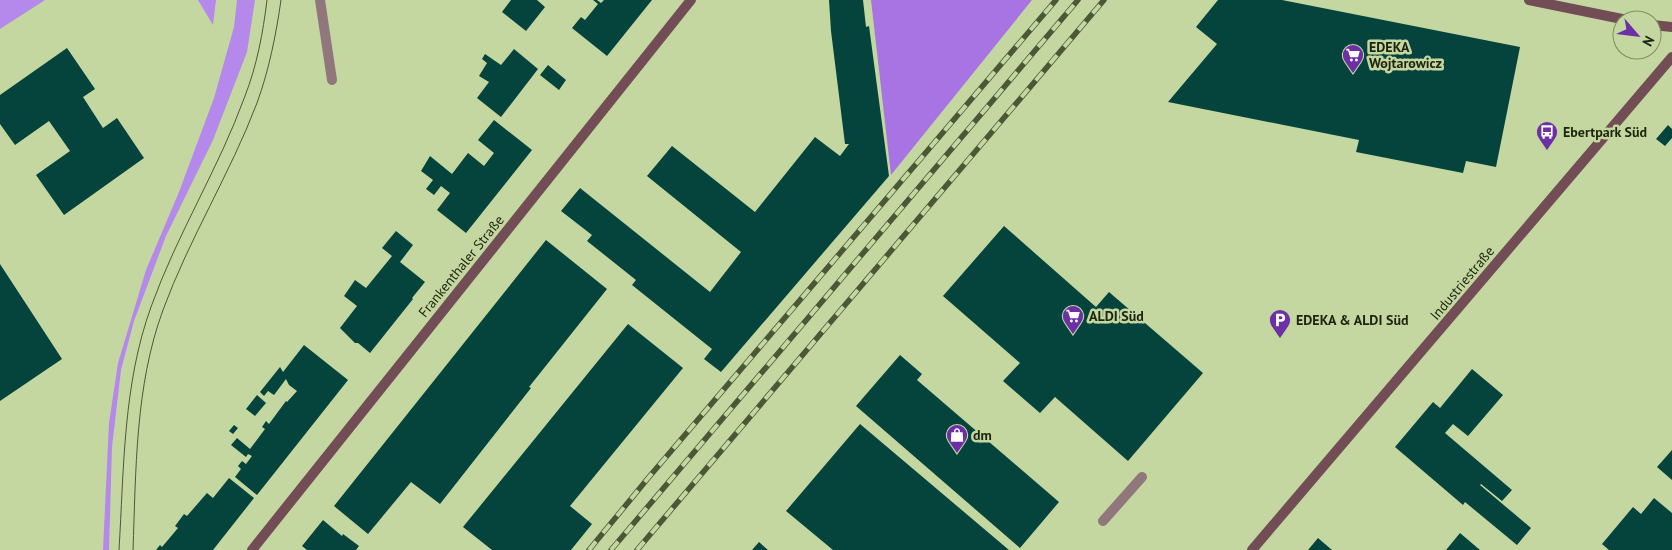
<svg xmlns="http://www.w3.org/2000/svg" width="1672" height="550" font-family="'PT Sans',sans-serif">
<rect width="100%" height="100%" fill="#c4d7a0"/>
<path fill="#b588eb" d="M 0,0 L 45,0 L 0,29 Z
M 198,0 L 216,0 L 213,25 Z
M 237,0 L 255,0 L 247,52 L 213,140 L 166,236 L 134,321 L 121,370 L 112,447 L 109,550 L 103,550 L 109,423 L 118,363 L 146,270 L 179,192 L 214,98 L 234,27 Z"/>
<path fill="#a874e4" d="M 871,0 L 1032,0 L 891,175 Z"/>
<path fill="#04443d" d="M 511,0 L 537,0 L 545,7 L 526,31 L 502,12 Z
M 593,0 L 597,0 L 601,3 L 604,0 L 652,0 L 607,56 L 572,28 L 581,17 L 585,20 L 598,4 Z
M 829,0 L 863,0 L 866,27 L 869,26 L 889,176 L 721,372 L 704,359 L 712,349 L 632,285 L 636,280 L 587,241 L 592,235 L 561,211 L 580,188 L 710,292 L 741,252 L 647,176 L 672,146 L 755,212 L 815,137 L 840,156 L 849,144 L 845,144 L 831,31 Z
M 1218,0 L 1282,0 L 1520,47 L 1496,167 L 1466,161 L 1463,173 L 1356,152 L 1359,140 L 1168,102 L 1217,44 L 1196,27 Z
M 67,48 L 95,89 L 83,97 L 103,128 L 117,118 L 144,158 L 64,215 L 36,175 L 70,151 L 49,121 L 15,145 L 0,124 L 0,95 Z
M 514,49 L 538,69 L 501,117 L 477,98 L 489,82 L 479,76 L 487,63 L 482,59 L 485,54 L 501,65 Z
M 548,65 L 566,80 L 559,90 L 540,75 Z
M 494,120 L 532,150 L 466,233 L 437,210 L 450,193 L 441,186 L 434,195 L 426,189 L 433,180 L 421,171 L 430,156 L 452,174 L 468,153 L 484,166 L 494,153 L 478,140 Z
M 1668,125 L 1672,129 L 1672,138 L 1665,146 L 1656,139 Z
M 1004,226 L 1096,307 L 1109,292 L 1203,373 L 1128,461 L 1055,397 L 1040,413 L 1003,381 L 1020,363 L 943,296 Z
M 396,231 L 413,245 L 400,262 L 425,282 L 412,298 L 413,299 L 370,353 L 358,343 L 355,343 L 340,328 L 357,306 L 344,296 L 355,280 L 366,288 L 392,256 L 382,248 Z
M 546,240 L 607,289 L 529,387 L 531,388 L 440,504 L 411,482 L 368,534 L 334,506 Z
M 0,264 L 62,359 L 0,401 Z
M 628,324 L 683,368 L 570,506 L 592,524 L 571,550 L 492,550 L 463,527 Z
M 304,345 L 348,380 L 257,495 L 235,477 L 241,469 L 238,466 L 242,461 L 246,464 L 252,456 L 248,454 L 246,457 L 231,445 L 237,438 L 250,449 L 265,429 L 262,427 L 266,421 L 269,424 L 286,401 L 287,402 L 297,391 L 289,385 L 286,379 L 274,395 L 268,391 L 264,396 L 260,392 L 280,367 L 283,372 Z
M 900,355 L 922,374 L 917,380 L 1059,502 L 1020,548 L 856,406 Z
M 1472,369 L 1503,395 L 1468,436 L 1453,424 L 1445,433 L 1512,490 L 1502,501 L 1481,484 L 1480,485 L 1531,528 L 1517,545 L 1465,502 L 1463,505 L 1395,447 L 1433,402 L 1440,408 Z
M 257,395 L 266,403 L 255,416 L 246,409 Z
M 860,424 L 1009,550 L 833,550 L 786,511 Z
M 234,425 L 238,428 L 233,434 L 229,431 Z
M 1672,450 L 1672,480 L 1657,467 Z
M 229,478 L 254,498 L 213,550 L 156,550 L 160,545 L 162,547 L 178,528 L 175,526 L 184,514 L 187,516 L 207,493 L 213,498 Z
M 1654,498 L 1672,513 L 1672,550 L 1609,550 L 1602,544 L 1633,507 L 1641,514 Z
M 323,520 L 342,536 L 343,534 L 359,546 L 356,550 L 307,550 L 302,546 Z
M 1460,533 L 1480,550 L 1446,550 Z
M 1318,538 L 1332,550 L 1308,550 Z
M 759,542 L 768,550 L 752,550 Z"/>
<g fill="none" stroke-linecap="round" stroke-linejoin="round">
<path stroke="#91777c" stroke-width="10" d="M 320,0 L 332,80
M 1103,521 L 1142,477"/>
<path stroke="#724d56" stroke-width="10" d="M 1529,0 L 1627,20
M 1652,25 L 1672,27
M 252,550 L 691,0
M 1252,550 L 1672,57"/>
<path stroke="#4c5738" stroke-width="1" d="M 119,550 C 124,469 123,384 151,307 C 177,234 219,168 245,96 C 257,65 263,33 267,0
M 133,550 C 136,471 135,386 163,310 C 189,239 230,174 257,103 C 269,70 276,35 281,0"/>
<g stroke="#4c5738" stroke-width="5.5">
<path id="rail" d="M 589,550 L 649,477 L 1056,0
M 611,550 L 1078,0
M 637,550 L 1104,0"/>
</g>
<use href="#rail" stroke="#c4d7a0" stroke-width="4" stroke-dasharray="11" stroke-linecap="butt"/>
</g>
<defs>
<g id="supermarket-pin" transform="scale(1.125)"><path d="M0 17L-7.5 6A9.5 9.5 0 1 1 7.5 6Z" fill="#6c2fa5" stroke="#c4d7a0"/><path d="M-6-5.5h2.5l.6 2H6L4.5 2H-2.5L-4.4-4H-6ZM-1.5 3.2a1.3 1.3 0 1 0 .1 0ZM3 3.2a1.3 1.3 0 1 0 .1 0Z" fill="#fff"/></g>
<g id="bus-pin" transform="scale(1.125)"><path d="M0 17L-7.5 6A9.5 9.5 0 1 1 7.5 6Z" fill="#6c2fa5" stroke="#c4d7a0"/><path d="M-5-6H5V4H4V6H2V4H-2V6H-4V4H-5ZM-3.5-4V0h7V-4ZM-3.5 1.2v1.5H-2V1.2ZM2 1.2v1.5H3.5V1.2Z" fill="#fff"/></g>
<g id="parking-pin" transform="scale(1.125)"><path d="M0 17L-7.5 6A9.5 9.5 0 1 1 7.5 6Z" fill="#6c2fa5" stroke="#c4d7a0"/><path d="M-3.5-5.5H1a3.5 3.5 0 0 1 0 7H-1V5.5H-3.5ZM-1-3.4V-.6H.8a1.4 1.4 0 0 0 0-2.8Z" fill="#fff"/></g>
<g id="shop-pin" transform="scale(1.125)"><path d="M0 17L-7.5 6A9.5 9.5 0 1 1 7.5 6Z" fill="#6c2fa5" stroke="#c4d7a0"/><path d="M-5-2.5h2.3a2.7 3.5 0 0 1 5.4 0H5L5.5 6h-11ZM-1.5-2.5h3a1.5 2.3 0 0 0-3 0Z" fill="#fff"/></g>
</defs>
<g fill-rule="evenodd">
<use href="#supermarket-pin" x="1353" y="55"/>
<use href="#bus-pin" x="1547" y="132"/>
<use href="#supermarket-pin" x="1073" y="316"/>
<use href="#parking-pin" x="1280" y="320"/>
<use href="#shop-pin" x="957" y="435"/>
</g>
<g text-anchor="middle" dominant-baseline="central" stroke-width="5" stroke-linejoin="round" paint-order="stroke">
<g font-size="14" font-weight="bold" fill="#1d240f" stroke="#c4d7a0" text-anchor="start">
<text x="1369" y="47">EDEKA<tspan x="1369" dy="16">Wojtarowicz</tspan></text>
<text x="1563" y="132">Ebertpark Süd</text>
<text x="1089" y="316">ALDI Süd</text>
<text x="1296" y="320">EDEKA &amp; ALDI Süd</text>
<text x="973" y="435">dm</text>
</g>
<g font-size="14" fill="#1d240f" stroke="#c4d7a0">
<text transform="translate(461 266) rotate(-51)">Frankenthaler Straße</text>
<text transform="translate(1462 283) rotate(-50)">Industriestraße</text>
</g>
</g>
<g transform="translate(1637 35) rotate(118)"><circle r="24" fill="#c4d7a0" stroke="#818f66"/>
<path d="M0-4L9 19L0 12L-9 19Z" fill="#6c2fa5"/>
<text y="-8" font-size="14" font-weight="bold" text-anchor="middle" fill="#1d240f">N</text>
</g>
</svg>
